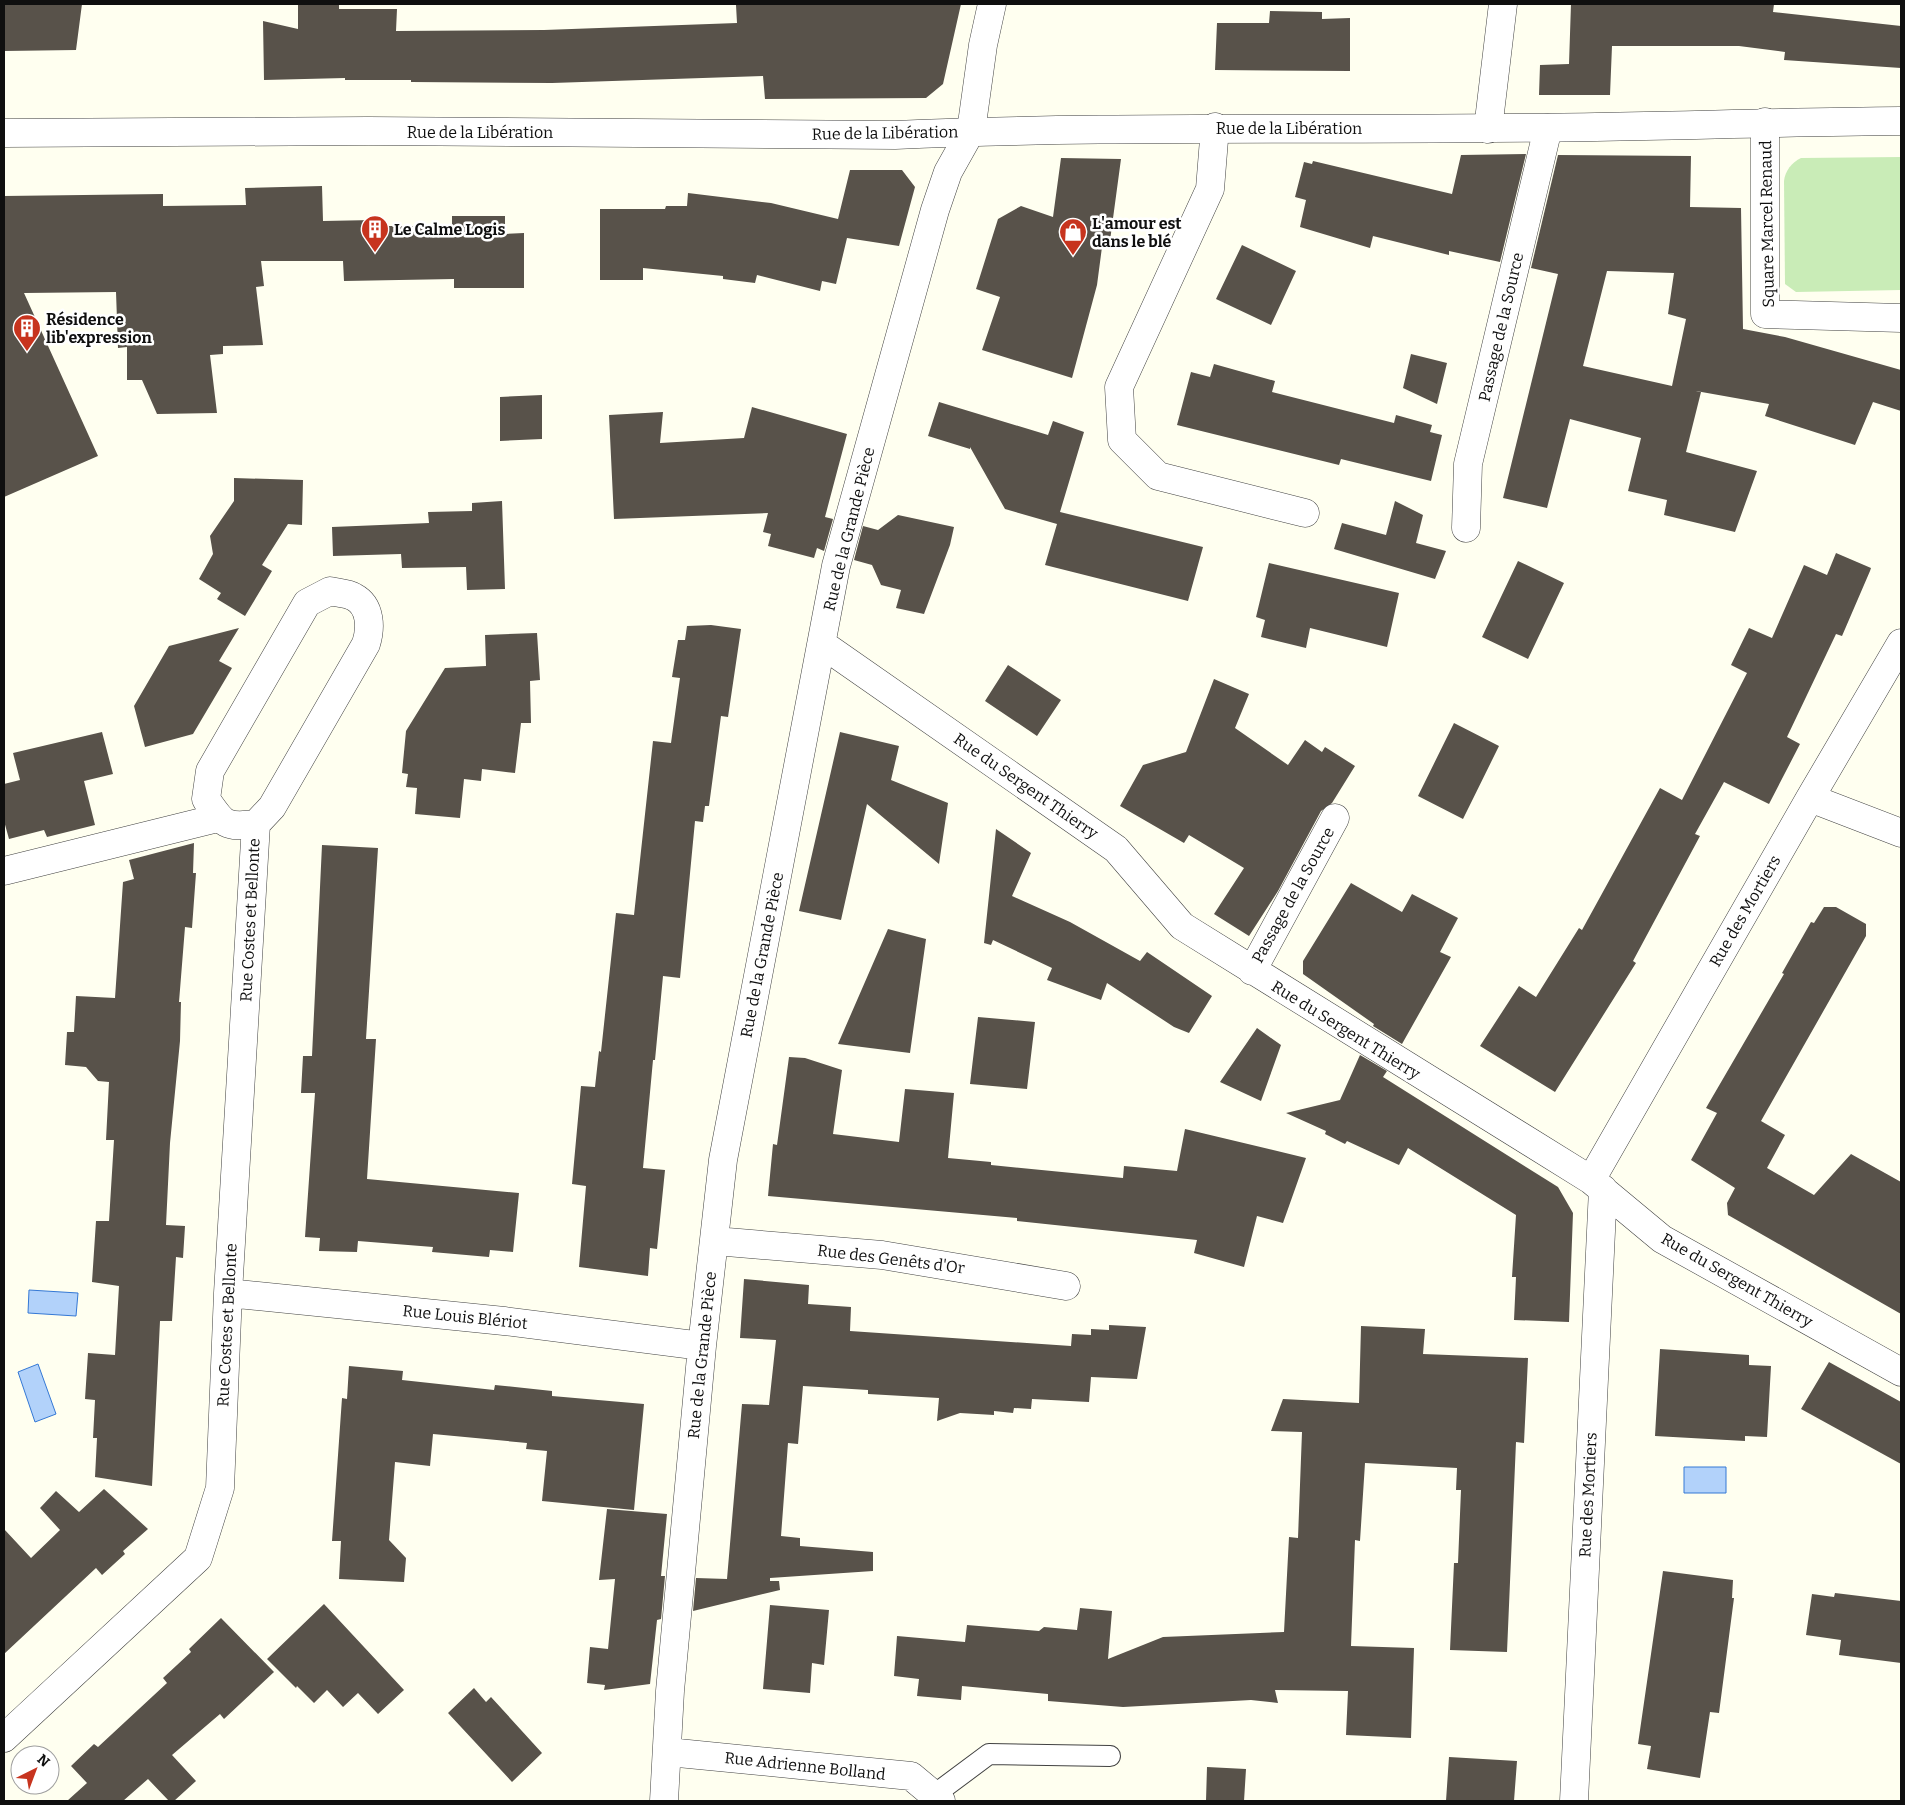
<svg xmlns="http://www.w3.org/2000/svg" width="1905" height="1805" font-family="Bitter,serif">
<rect width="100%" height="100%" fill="#fffff0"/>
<path fill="#c9ecb7" d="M 1901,157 L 1901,290 L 1796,292 L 1785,284 L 1784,181 C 1785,171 1792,162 1801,158 Z"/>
<path fill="#b2d2fa" stroke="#3478d5" d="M 29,1290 L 78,1293 L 76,1316 L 28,1313 Z
M 38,1364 L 56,1414 L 35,1422 L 18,1372 Z
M 1684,1467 L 1726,1467 L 1726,1493 L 1684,1493 Z"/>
<path fill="#58524a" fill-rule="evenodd" d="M 4,4 L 82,4 L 76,50 L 4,51 Z
M 298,4 L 339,4 L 339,9 L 397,9 L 396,31 L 544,30 L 737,23 L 736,5 L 762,4 L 961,4 L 943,84 L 926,98 L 765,99 L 763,76 L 552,83 L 411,82 L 411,80 L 345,80 L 345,78 L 264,80 L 263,21 L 298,29 Z
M 1571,4 L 1774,4 L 1773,12 L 1901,26 L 1901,68 L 1784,60 L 1785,52 L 1739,46 L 1612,46 L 1610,95 L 1539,95 L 1540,65 L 1569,64 Z
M 1270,11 L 1322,12 L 1322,19 L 1350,18 L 1350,71 L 1215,70 L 1217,23 L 1269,23 Z
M 1526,154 L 1500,262 L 1449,251 L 1449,255 L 1373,236 L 1370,248 L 1300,227 L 1306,200 L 1295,197 L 1304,162 L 1312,164 L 1313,161 L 1452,194 L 1461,155 Z
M 1558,155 L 1691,156 L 1690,207 L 1741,208 L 1743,329 L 1785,337 L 1901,370 L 1901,411 L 1873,402 L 1855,445 L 1765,416 L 1769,404 L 1696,391 L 1701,392 L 1686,452 L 1757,471 L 1735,532 L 1664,515 L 1667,500 L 1628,491 L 1641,438 L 1570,419 L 1547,508 L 1503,498 L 1558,274 L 1531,268 ZM 1607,271 L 1674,273 L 1668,314 L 1686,319 L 1672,386 L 1583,366 Z
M 1061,158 L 1121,159 L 1109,248 L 1102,247 L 1097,285 L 1072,378 L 982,350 L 1000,297 L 976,289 L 998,219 L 1021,206 L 1053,217 Z
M 850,170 L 902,170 L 915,187 L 899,246 L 847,238 L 836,284 L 822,281 L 820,291 L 757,275 L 755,283 L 723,279 L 723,276 L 643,268 L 643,280 L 600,280 L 600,209 L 665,209 L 666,206 L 687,206 L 688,193 L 771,203 L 838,219 Z
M 322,186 L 323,221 L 374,220 L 374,226 L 452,226 L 452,216 L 505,216 L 505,234 L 524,233 L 524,288 L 454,288 L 454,279 L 344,281 L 343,261 L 261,261 L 264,286 L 256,287 L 263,345 L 223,346 L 223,354 L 210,355 L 217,413 L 157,414 L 142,380 L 127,380 L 127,347 L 118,348 L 116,292 L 24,293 L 98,456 L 4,497 L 4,196 L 163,194 L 163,206 L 246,205 L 245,188 Z
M 1242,245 L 1296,271 L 1271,325 L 1216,299 Z
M 1411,354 L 1447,363 L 1437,404 L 1403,388 Z
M 1214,364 L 1275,381 L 1272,392 L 1394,423 L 1396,415 L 1432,425 L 1430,432 L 1442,435 L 1431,481 L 1341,459 L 1339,465 L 1177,425 L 1191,372 L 1210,377 Z
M 542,395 L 542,439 L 500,441 L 500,397 Z
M 939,402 L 1048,435 L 1053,421 L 1084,432 L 1060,512 L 1203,547 L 1188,601 L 1045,565 L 1057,524 L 1005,509 L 970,447 L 970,449 L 928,436 Z
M 752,407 L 847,434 L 825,517 L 833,519 L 824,551 L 817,548 L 814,558 L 768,546 L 771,534 L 763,532 L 768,513 L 614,519 L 609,415 L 663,412 L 660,443 L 744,438 Z
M 234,478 L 303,480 L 302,525 L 288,524 L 262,565 L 272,571 L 245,616 L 217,599 L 221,593 L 199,579 L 213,554 L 210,536 L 234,501 Z
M 502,501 L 505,589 L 467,590 L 466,567 L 402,568 L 401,554 L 333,556 L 332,527 L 429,523 L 428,512 L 472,511 L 472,503 Z
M 1395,501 L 1423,515 L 1416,543 L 1446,551 L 1435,579 L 1334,549 L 1342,523 L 1386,535 Z
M 898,515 L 954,527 L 950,545 L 924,614 L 896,608 L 901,590 L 881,585 L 872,565 L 854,560 L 863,526 L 878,530 Z
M 1836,553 L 1871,568 L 1870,571 L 1842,636 L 1836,634 L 1787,737 L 1800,744 L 1769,804 L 1724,782 L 1695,834 L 1700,836 L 1633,961 L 1636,963 L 1555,1092 L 1480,1046 L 1519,986 L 1536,997 L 1579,928 L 1582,930 L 1660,788 L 1682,800 L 1747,673 L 1731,665 L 1749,628 L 1772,638 L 1804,565 L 1827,575 Z
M 1518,561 L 1564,583 L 1528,659 L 1482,637 Z
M 1269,563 L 1399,593 L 1387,647 L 1310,628 L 1306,648 L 1261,637 L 1265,620 L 1256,617 Z
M 711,625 L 741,629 L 728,717 L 721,716 L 709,806 L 705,806 L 703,822 L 695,821 L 680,978 L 663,976 L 655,1060 L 653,1060 L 643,1168 L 665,1170 L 657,1249 L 650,1248 L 648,1276 L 579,1267 L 586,1186 L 572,1184 L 581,1086 L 595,1087 L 599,1051 L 601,1052 L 616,913 L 634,915 L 653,741 L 671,743 L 680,678 L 672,677 L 678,640 L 685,640 L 687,626 Z
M 239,628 L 219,661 L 232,668 L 193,734 L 145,747 L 134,706 L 169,646 Z
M 537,633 L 540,680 L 530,681 L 531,723 L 521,723 L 515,773 L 482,769 L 481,781 L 464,779 L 460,818 L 415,814 L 417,788 L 406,787 L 408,774 L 402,773 L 406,731 L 445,668 L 486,666 L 485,635 Z
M 1008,665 L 1061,700 L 1037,736 L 985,701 Z
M 1214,679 L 1249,694 L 1235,728 L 1288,765 L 1305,740 L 1322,752 L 1325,747 L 1355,766 L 1332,803 L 1321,811 L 1278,891 L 1249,936 L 1214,914 L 1244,868 L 1189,835 L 1184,843 L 1120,806 L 1143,765 L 1186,752 Z
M 1454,723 L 1499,746 L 1463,819 L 1418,796 Z
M 102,732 L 113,774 L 84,781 L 95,825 L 47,837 L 44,830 L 9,839 L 4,821 L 4,784 L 20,780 L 13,753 Z
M 840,732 L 899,746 L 891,780 L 948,803 L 939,864 L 867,804 L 841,920 L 799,911 Z
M 996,829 L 1031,853 L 1012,896 L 1070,922 L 1140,961 L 1147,952 L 1212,996 L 1189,1033 L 1174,1027 L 1107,983 L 1101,1000 L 1047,980 L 1052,968 L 993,940 L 991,945 L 984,943 Z
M 194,843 L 193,873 L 196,873 L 192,928 L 185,927 L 179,1002 L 181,1002 L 180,1041 L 170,1143 L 166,1225 L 185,1226 L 183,1258 L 176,1257 L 172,1321 L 160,1321 L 152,1486 L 95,1477 L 97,1438 L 93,1438 L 95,1400 L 85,1399 L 88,1353 L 115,1355 L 119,1286 L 92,1282 L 96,1221 L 109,1221 L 114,1140 L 106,1140 L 109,1082 L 98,1081 L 86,1067 L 65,1065 L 67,1032 L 74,1032 L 76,996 L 115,998 L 123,882 L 134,879 L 129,860 Z
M 322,845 L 378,848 L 366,1039 L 376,1039 L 367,1179 L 519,1193 L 513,1252 L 490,1250 L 489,1257 L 432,1252 L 433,1247 L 358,1241 L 357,1252 L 319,1251 L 320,1238 L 305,1237 L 315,1093 L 301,1093 L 303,1056 L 312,1056 Z
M 1351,883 L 1402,912 L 1412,894 L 1458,918 L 1440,952 L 1451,957 L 1402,1044 L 1373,1026 L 1374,1024 L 1303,974 L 1303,961 Z
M 1824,907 L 1836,907 L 1866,924 L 1866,936 L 1761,1121 L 1785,1135 L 1767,1168 L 1814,1195 L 1851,1154 L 1901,1182 L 1901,1314 L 1728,1215 L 1727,1203 L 1735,1188 L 1691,1160 L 1717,1113 L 1706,1108 L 1784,974 L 1782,973 L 1811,922 L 1814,923 Z
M 888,929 L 926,939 L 910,1053 L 838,1044 Z
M 978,1017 L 1035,1022 L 1027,1089 L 970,1084 Z
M 1257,1028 L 1281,1045 L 1261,1101 L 1220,1082 Z
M 1360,1055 L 1387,1071 L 1383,1077 L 1558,1187 L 1573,1213 L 1569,1322 L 1514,1320 L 1516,1277 L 1512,1277 L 1516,1215 L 1408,1148 L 1399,1165 L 1347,1141 L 1345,1144 L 1325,1134 L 1326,1131 L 1286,1113 L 1340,1100 Z
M 789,1057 L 805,1058 L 842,1070 L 833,1134 L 899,1142 L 905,1089 L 954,1093 L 948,1158 L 991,1162 L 991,1165 L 1123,1178 L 1124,1166 L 1177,1171 L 1185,1129 L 1306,1158 L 1283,1223 L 1257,1216 L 1244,1267 L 1194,1253 L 1197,1240 L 1017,1221 L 1017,1218 L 768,1196 L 773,1144 L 777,1145 Z
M 744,1279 L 809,1285 L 808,1304 L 851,1307 L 850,1331 L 1071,1346 L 1072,1334 L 1091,1335 L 1091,1329 L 1109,1330 L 1109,1325 L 1146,1327 L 1137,1379 L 1091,1377 L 1089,1402 L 1032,1399 L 1031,1409 L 1014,1408 L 1013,1413 L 994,1411 L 994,1415 L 960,1413 L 937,1421 L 939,1398 L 868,1394 L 868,1390 L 803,1386 L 798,1444 L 788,1443 L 781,1536 L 800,1538 L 800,1546 L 873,1552 L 873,1571 L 770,1578 L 770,1581 L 779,1581 L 780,1590 L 693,1611 L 696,1578 L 727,1579 L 742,1404 L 769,1405 L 776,1340 L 740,1338 Z
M 1361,1326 L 1425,1329 L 1423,1354 L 1528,1358 L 1524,1443 L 1516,1442 L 1507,1652 L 1450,1650 L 1454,1563 L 1458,1563 L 1461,1490 L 1456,1490 L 1457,1468 L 1365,1463 L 1360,1541 L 1355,1540 L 1351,1646 L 1414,1648 L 1411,1738 L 1346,1735 L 1348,1691 L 1275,1690 L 1278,1703 L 1251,1700 L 1123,1707 L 1048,1701 L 1048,1694 L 962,1686 L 961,1700 L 917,1696 L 919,1679 L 894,1676 L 897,1636 L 965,1642 L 967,1625 L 1039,1631 L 1044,1627 L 1077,1630 L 1080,1608 L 1112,1611 L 1108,1659 L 1163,1637 L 1284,1632 L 1289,1537 L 1298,1538 L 1302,1432 L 1271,1431 L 1283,1399 L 1359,1403 Z
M 1660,1349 L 1749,1355 L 1749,1365 L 1771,1366 L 1767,1437 L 1745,1436 L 1745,1441 L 1655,1436 Z
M 1829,1362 L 1901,1402 L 1901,1464 L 1801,1409 Z
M 349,1366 L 403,1371 L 402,1380 L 494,1390 L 495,1385 L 552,1391 L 552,1396 L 644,1404 L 634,1510 L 542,1501 L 547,1451 L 526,1449 L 527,1443 L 433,1434 L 430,1466 L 395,1462 L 389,1540 L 406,1558 L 404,1582 L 339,1579 L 341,1541 L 332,1541 L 342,1398 L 347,1399 Z
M 104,1489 L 148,1529 L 123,1551 L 125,1554 L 102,1575 L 96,1568 L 4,1654 L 4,1529 L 31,1558 L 60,1530 L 40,1508 L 56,1491 L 79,1512 Z
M 607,1509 L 667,1514 L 661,1576 L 665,1576 L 661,1619 L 657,1620 L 650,1684 L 604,1690 L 605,1685 L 587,1683 L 590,1647 L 608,1649 L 615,1579 L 599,1580 Z
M 1663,1571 L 1733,1580 L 1732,1598 L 1734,1598 L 1719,1713 L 1710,1712 L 1700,1778 L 1647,1769 L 1651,1746 L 1638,1744 Z
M 1835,1593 L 1901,1601 L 1901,1663 L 1839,1655 L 1841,1640 L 1806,1635 L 1812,1594 L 1834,1597 Z
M 324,1604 L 404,1690 L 378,1714 L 358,1693 L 343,1707 L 327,1690 L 314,1703 L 297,1686 L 296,1688 L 267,1659 Z
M 770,1605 L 829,1610 L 824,1665 L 812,1663 L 810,1693 L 763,1689 Z
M 221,1618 L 274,1672 L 224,1719 L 220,1714 L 172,1755 L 196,1781 L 174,1801 L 169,1801 L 148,1779 L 123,1801 L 67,1801 L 87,1783 L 71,1766 L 94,1744 L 98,1747 L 167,1683 L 163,1678 L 191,1652 L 189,1649 Z
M 474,1688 L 486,1702 L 491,1697 L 542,1753 L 512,1782 L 448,1713 Z
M 1449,1757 L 1517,1761 L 1514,1801 L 1446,1801 Z
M 1207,1767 L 1246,1769 L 1244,1801 L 1206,1801 Z"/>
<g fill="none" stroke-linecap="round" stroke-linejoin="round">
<g stroke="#424242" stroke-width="22">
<path id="service" d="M 934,1795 L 989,1754 L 1110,1756"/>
</g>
<g stroke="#424242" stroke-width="29">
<path id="minor" d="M 1765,122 L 1765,314 L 1901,318
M 1215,127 L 1210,189 L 1119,387 L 1122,440 L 1158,476 L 1305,513
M 1488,129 L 1503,4
M 1466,528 L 1468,464 L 1548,128
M 822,644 L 1116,849 L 1182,926 L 1591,1180 L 1662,1239 L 1901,1372
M 1810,798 L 1901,833
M 4,871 L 218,818
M 1252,971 L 1335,818
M 1591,1180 L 1810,798 L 1901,643
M 715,1241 L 882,1255 L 1066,1286
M 228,1293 L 504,1321 L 702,1346
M 4,1738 L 198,1558 L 220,1488 L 228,1293 L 256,824 L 272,807 L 366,644 C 371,628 371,606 354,597 C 347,593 337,593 330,591 L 307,603 L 210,771 L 206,799 C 223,824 225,828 256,824
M 668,1752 L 911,1776 L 941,1801
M 664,1801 L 670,1691 L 702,1346 L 723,1160 L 836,566 L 935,210 L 948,172 L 971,131 L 983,45 L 992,4
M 1574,1801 L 1603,1189"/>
</g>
<g stroke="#424242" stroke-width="29">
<path id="tertiary" d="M 4,133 L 368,131 L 895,135 C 1094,126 1293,130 1492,128 C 1628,128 1765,122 1901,121"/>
</g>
<use href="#service" stroke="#fff" stroke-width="20"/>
<use href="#minor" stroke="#fff" stroke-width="28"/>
<use href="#tertiary" stroke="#fff" stroke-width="28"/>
</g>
<defs>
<g id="building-pin" transform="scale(1.4375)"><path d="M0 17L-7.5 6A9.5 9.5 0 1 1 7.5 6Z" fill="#c7341e" stroke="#fff"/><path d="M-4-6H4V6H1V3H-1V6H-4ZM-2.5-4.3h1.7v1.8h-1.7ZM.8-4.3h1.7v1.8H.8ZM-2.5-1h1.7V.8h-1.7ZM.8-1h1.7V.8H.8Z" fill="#fff"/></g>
<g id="shop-pin" transform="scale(1.4375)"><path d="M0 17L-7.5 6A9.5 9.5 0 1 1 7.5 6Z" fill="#c7341e" stroke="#fff"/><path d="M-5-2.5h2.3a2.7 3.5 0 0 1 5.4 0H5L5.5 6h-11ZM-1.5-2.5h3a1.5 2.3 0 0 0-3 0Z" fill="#fff"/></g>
</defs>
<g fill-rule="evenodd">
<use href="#building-pin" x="375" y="229"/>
<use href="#shop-pin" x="1073" y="232"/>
<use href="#building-pin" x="27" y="328"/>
</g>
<g text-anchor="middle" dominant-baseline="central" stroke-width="5" stroke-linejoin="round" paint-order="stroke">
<g font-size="16" fill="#0f0f0f" stroke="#fff">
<text x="1289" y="128">Rue de la Libération</text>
<text x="480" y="132">Rue de la Libération</text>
<text transform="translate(885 133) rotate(-1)">Rue de la Libération</text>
<text transform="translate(1767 224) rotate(-91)">Square Marcel Renaud</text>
<text transform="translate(1501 327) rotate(-77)">Passage de la Source</text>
<text transform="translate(849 529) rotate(-76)">Rue de la Grande Pièce</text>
<text transform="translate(1026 786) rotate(35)">Rue du Sergent Thierry</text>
<text transform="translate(1293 895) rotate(-61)">Passage de la Source</text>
<text transform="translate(1745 911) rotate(-60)">Rue des Mortiers</text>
<text transform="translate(250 920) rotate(-87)">Rue Costes et Bellonte</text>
<text transform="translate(762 955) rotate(-79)">Rue de la Grande Pièce</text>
<text transform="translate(1346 1030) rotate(32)">Rue du Sergent Thierry</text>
<text transform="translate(891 1259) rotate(7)">Rue des Genêts d'Or</text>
<text transform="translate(1737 1280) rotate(30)">Rue du Sergent Thierry</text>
<text transform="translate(465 1317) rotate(6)">Rue Louis Blériot</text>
<text transform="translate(227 1325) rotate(-87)">Rue Costes et Bellonte</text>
<text transform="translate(702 1355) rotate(-84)">Rue de la Grande Pièce</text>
<text transform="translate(1588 1495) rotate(-87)">Rue des Mortiers</text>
<text transform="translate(805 1766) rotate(6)">Rue Adrienne Bolland</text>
</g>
<g font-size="16" font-weight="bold" fill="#0f0f0f" stroke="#fff" text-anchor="start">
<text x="1092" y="223">L'amour est<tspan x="1092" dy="18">dans le blé</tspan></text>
<text x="394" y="229">Le Calme Logis</text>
<text x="46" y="319">Résidence<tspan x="46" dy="18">lib'expression</tspan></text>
</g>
</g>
<rect width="1905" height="1805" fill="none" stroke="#0f0f0f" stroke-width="10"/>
<g transform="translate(35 1770) rotate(42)"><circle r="24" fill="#ffffff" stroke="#9f9f9f"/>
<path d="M0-4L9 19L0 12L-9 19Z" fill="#c7341e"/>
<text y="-8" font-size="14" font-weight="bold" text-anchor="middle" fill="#0f0f0f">N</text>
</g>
</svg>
